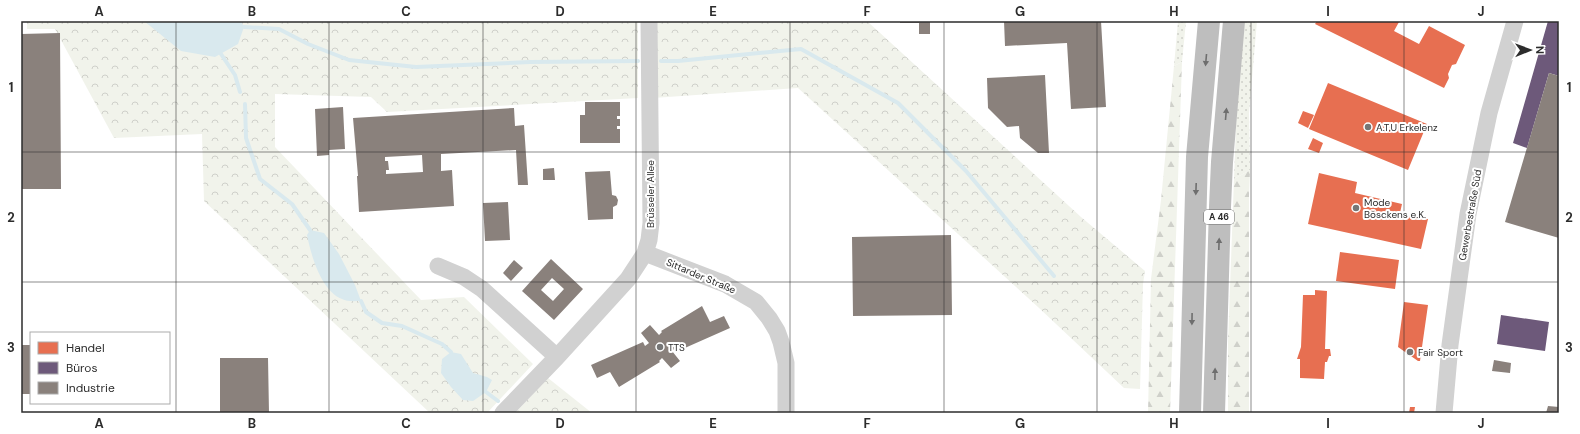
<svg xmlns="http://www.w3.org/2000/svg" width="1580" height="434" font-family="'DM Sans',sans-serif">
<defs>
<pattern id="grass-dots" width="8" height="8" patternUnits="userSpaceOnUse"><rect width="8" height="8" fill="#f1f3eb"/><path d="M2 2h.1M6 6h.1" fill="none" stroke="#cfd0ca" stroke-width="1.8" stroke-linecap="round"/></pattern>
<pattern id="forest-firs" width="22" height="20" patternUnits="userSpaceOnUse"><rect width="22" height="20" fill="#f1f3eb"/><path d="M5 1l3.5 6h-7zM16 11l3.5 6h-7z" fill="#cfd0ca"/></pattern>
<pattern id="park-crowns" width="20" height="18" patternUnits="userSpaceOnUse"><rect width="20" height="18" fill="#f1f3eb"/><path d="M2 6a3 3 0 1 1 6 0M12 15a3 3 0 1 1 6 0" fill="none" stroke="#cfd0ca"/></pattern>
</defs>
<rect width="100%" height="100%" fill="#fff"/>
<path fill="url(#grass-dots)" d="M 1178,21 L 1186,21 L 1182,62 L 1174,66 Z
M 1240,21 L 1257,21 L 1249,113 L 1250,170 L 1234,179 Z"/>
<path fill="url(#forest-firs)" d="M 1182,62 L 1170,413 L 1148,413 L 1151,279 L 1161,200 L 1174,66 Z
M 1250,170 L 1249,195 L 1249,413 L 1228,413 L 1228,342 L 1234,179 Z"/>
<path fill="url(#park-crowns)" d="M 27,21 L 638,21 L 638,98 L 387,112 L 371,97 L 275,94 L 275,147 L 421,300 L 464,297 L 533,364 L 487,413 L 430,413 L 204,201 L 202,134 L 114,138 L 55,29 L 27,29 Z
M 652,21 L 867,21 L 1081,217 L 1145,271 L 1143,284 L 1140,389 L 1124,388 L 1038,307 L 798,88 L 653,98 Z
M 548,378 L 592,413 L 515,413 Z"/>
<path fill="#d9e9ee" d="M 144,21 L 241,21 L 244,27 L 238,44 L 215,57 L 181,51 Z
M 310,230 L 324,233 L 339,254 L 355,285 L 361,301 C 355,301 347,302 342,299 C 321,291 311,255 307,235 Z
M 451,352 L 461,354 L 473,373 L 487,377 L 492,380 L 486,392 L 473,401 L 463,400 L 451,387 L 441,373 L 442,359 Z"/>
<path fill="#e76f51" d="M 1317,21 L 1397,21 L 1399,22 L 1394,31 L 1419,44 L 1429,26 L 1465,45 L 1456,64 L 1452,65 L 1448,74 L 1449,78 L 1444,88 L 1315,24 Z
M 1328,83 L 1427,124 L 1408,170 L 1309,129 Z
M 1303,111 L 1314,115 L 1308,128 L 1298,123 Z
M 1313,138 L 1323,143 L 1319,153 L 1308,149 Z
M 1319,173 L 1357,182 L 1355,193 L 1402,204 L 1400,213 L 1428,219 L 1421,249 L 1308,224 Z
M 1340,252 L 1399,260 L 1395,289 L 1336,281 Z
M 1315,290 L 1327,291 L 1325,349 L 1330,349 L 1331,356 L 1329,356 L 1327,362 L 1325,362 L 1324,379 L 1300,378 L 1300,359 L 1297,359 L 1301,347 L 1303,295 L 1315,295 Z
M 1404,302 L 1428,305 L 1420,361 L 1418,361 L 1398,347 Z
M 1410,407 L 1415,407 L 1414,413 L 1409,413 Z"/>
<path fill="#6d597a" d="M 1548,21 L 1559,21 L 1559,76 L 1549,73 L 1527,148 L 1513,143 Z
M 1501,315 L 1549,322 L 1545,351 L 1497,344 Z"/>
<path fill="#8a817c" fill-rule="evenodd" d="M 900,21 L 930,21 L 930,34 L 919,34 L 919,23 L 900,23 Z
M 1004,21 L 1101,21 L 1106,107 L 1071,109 L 1067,43 L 1005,46 Z
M 60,33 L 61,189 L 21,189 L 21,34 Z
M 1549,73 L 1559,76 L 1559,238 L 1505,222 Z
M 1045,75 L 1049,153 L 1038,153 L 1020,138 L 1019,126 L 1007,127 L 988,108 L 987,78 Z
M 585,102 L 620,102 L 620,116 L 617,116 L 617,119 L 620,119 L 620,126 L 617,126 L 617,129 L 620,129 L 620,143 L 580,143 L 580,115 L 585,115 Z
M 343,107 L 345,149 L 329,150 L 329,155 L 317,156 L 315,109 Z
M 514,108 L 515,126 L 524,125 L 528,185 L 518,185 L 516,150 L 441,154 L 441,171 L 452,170 L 454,206 L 359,212 L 357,176 L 358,176 L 353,118 ZM 422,155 L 423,172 L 386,174 L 386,170 L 389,170 L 388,161 L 385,161 L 385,157 Z
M 554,168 L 555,180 L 543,180 L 543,169 Z
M 610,171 L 612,195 L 616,196 L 618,200 L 617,205 L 613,207 L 613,219 L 588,220 L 585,172 Z
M 508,202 L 510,240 L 485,241 L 483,203 Z
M 951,235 L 952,315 L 853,316 L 852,237 Z
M 551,259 L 583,289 L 554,320 L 522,291 ZM 552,278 L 564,289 L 553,301 L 541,290 Z
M 514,260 L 523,268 L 511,281 L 503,273 Z
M 702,306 L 710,322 L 724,316 L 730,328 L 678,351 L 676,347 L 672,351 L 680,361 L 671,368 L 662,358 L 659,361 L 660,362 L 619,387 L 610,372 L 597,378 L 591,365 L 643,342 L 645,346 L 649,343 L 641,333 L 650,325 L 659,335 L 662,332 L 661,331 Z
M 21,345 L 31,345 L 31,394 L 21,394 Z
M 220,358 L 268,358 L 269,413 L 220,413 Z
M 1494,360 L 1511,363 L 1510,373 L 1492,371 Z
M 1548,406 L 1559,407 L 1558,413 L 1546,413 Z"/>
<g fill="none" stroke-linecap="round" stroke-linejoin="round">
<path stroke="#d9e9ee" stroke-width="4" d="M 244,27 L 279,29 L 308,44 L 349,60 L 416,67 L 530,62 L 638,61
M 221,54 L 235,75 L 240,92
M 661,61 L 678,61 L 801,49 L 898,103 L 966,171 L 1054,276
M 245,104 L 246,138 L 260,179 L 292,204 L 310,230
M 361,301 L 366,312 L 382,323 L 402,326 L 442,344 L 451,352
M 486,392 L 498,401"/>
<path stroke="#d1d1d1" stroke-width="17" d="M 645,253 L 725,284 L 756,302 L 769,318 L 777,331 L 781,342 L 786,363 L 786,413
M 438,266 L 464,277 L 482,289 L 557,357
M 503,413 L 557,357 L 628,279 L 645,253 L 649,240 L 651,223 L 649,21
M 1444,413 L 1450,345 L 1468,214 L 1489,113 L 1515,21"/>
<path stroke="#bebebe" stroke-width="22" d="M 1190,413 L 1197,157 L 1209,21
M 1214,413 L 1220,207 L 1222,162 L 1234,21"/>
</g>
<defs><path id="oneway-solid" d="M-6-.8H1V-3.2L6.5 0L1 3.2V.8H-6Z"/></defs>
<g fill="#6e6e6e">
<use href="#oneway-solid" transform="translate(1206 60) rotate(95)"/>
<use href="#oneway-solid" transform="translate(1226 114) rotate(-85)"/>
<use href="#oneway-solid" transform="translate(1196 189) rotate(92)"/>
<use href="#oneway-solid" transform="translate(1219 244) rotate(-88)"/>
<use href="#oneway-solid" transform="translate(1192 319) rotate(91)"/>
<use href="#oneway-solid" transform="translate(1215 374) rotate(-89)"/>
</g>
<path fill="none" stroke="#2c2c2c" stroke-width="1" stroke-opacity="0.55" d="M 176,21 L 176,413M 329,21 L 329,413M 483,21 L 483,413M 636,21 L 636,413M 790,21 L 790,413M 944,21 L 944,413M 1097,21 L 1097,413M 1251,21 L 1251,413M 1404,21 L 1404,413M 21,152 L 1559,152M 21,282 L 1559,282"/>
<g fill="#767676" stroke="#fff" stroke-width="1.5">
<circle cx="1368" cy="127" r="4"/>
<circle cx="1356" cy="208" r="4"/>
<circle cx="660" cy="347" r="4"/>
<circle cx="1410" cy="352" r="4"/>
</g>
<g text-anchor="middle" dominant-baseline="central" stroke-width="4" stroke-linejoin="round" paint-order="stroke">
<rect fill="#fff" stroke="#6b6b6b" stroke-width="1" x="1204" y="210" width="30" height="14" rx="3"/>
<g font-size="9" font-weight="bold" fill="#2c2c2c">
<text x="1219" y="217">A 46</text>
</g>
<g font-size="10" fill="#2c2c2c" stroke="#fff" text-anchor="start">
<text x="1376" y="127">A.T.U Erkelenz</text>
<text x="1364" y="202">Mode<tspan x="1364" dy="12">Bösckens e.K.</tspan></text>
<text x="668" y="347">TTS</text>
<text x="1418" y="352">Fair Sport</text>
</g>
<g font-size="10" fill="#2c2c2c" stroke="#fff">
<text transform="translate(650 194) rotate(-90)">Brüsseler Allee</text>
<text transform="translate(1470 215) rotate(-80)">Gewerbestraße Süd</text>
<text transform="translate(701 276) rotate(23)">Sittarder Straße</text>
</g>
</g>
<rect width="1580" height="434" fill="none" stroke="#ffffff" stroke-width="44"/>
<rect x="30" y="332" width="140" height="72" fill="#ffffff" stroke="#ababab"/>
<rect x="38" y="342" width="20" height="12" fill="#e76f51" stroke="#ababab"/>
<text x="66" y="352" font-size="12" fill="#2c2c2c">Handel</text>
<rect x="38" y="362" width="20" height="12" fill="#6d597a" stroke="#ababab"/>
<text x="66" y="372" font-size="12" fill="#2c2c2c">Büros</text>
<rect x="38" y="382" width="20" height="12" fill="#8a817c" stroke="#ababab"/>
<text x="66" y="392" font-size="12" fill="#2c2c2c">Industrie</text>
<g transform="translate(1530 50) rotate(89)" stroke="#ffffff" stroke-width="3" paint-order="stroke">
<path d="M0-3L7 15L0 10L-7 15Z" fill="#2c2c2c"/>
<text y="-6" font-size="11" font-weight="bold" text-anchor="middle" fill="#2c2c2c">N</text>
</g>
<rect x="22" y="22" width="1536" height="390" fill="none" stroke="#2c2c2c" stroke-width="1.5"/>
<g font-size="13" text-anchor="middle" font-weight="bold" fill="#2c2c2c">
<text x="99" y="16">A</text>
<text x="252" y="16">B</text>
<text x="406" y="16">C</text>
<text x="560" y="16">D</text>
<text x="713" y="16">E</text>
<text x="867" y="16">F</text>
<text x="1020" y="16">G</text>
<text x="1174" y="16">H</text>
<text x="1328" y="16">I</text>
<text x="1481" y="16">J</text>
<text x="11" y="92">1</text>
<text x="1569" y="92">1</text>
<text x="11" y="222">2</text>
<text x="1569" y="222">2</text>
<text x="11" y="352">3</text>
<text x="1569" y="352">3</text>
<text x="99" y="428">A</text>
<text x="252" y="428">B</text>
<text x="406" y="428">C</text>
<text x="560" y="428">D</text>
<text x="713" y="428">E</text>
<text x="867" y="428">F</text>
<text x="1020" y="428">G</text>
<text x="1174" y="428">H</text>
<text x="1328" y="428">I</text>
<text x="1481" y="428">J</text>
</g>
</svg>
